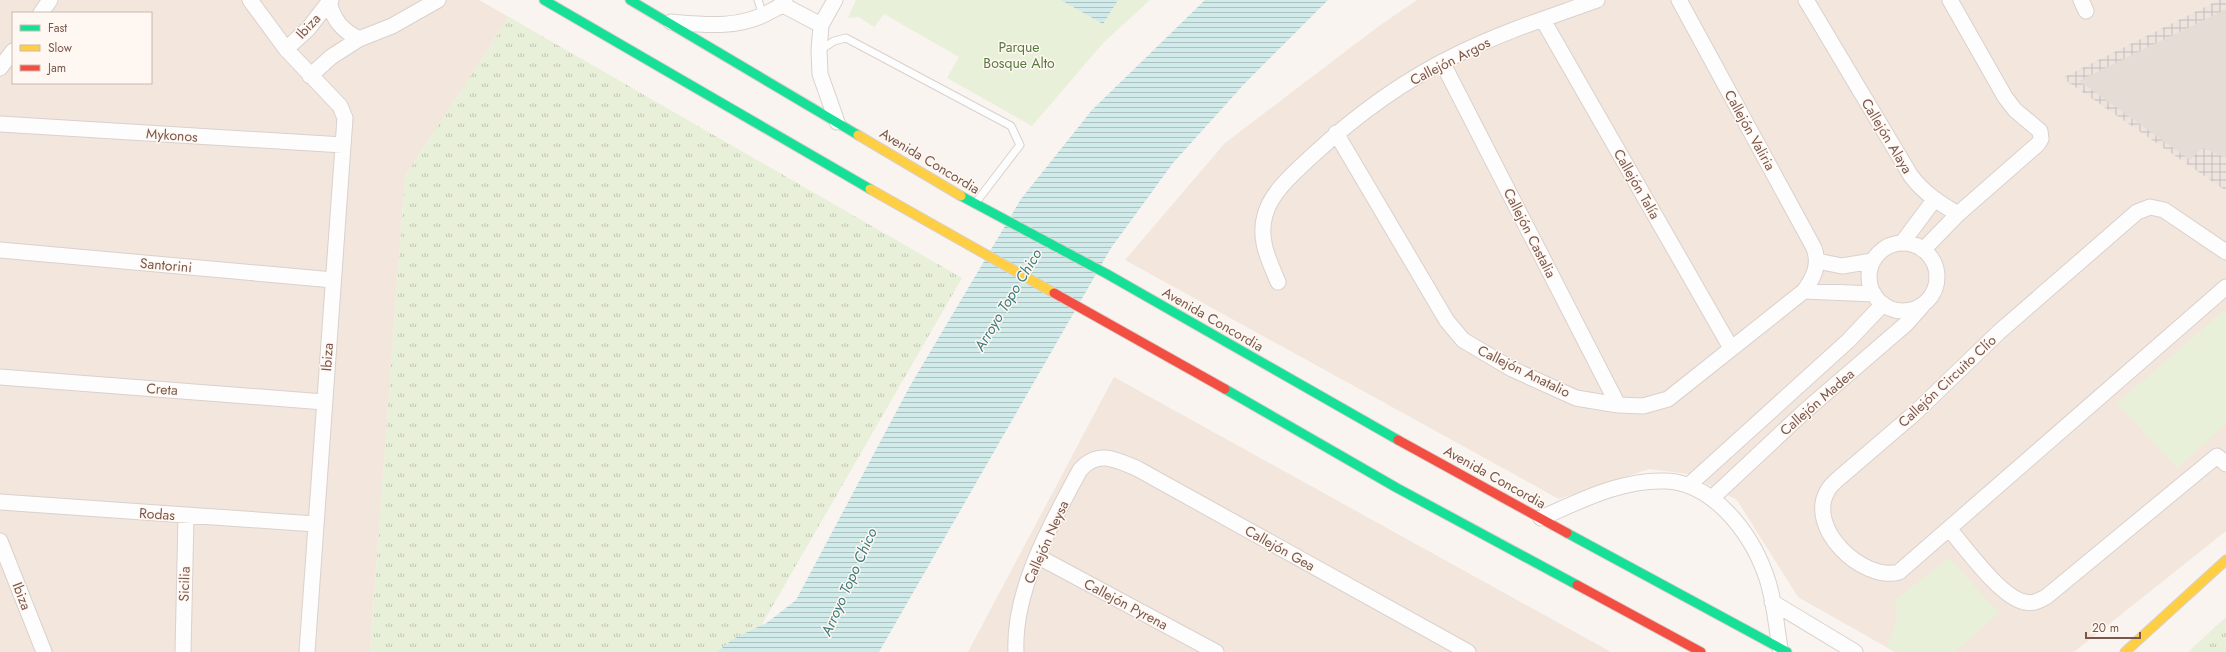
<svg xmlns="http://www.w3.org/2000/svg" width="2226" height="652" font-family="Jost,sans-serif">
<defs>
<pattern id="industrial-grid" width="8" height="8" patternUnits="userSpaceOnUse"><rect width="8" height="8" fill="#ede4df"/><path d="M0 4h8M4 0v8" fill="none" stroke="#c5bcb7"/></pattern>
<pattern id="grass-tufts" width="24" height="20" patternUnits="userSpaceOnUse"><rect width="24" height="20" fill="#e8f0da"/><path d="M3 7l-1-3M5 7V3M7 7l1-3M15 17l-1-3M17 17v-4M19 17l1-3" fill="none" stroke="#c1c5b3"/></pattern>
<pattern id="water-rules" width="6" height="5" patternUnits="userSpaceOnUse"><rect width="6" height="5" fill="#d0ebea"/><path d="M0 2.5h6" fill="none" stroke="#aec1c0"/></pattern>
</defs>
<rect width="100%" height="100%" fill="#f9f4ef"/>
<path fill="#f2e6dd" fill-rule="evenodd" d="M 0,0 L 479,0 L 509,17 L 405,176 L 370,652 L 0,652 ZM 13,13 L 151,13 L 151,83 L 13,83 Z
M 1417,0 L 2219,0 L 2062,78 L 2226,191 L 2226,531 L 2074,652 L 1895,652 L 1798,597 L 1737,500 L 1688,474 L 1649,469 L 1559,499 L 1125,260 L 1225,143 L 1379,26 Z
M 1114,377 L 1611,652 L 968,652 Z"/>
<path fill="url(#industrial-grid)" d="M 2219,0 L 2226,0 L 2226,191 L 2062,78 Z"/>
<path fill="url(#grass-tufts)" d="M 509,17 L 962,278 L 746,652 L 370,652 L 405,176 Z
M 2226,617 L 2226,652 L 2188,652 Z"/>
<path fill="#e8f0da" d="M 856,0 L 1150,0 L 1104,42 L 1032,126 L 947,78 L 959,57 L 884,14 L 874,27 L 859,17 L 848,18 Z
M 2226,309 L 2226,423 L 2177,468 L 2117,403 Z
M 1949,558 L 1999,613 L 1955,652 L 1895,652 L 1887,648 L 1897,619 L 1895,600 Z"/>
<path fill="url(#water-rules)" d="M 1061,0 L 1118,0 L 1103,24 Z
M 1205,0 L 1328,0 L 1246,82 L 1173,163 L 1111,248 L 879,652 L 717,652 L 733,639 L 768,622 L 796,600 L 910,386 L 1021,199 L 1092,110 Z"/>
<path fill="#e6dcd6" d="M 2226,9 L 2226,158 L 2202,148 L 2190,160 L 2079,81 Z"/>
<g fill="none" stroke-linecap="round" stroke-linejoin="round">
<g stroke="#d9d1cd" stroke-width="9">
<path id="lane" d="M 758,0 L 763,15
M 819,51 L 834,41 L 846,38 L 1011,126 L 1020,145 L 977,201"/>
</g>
<g stroke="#d9d1cd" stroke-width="17">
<path id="street" d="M 250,0 L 286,49 L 340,106 L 345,118 L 307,652
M 331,0 L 329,2 C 334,21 342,30 359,39 L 392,26 L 438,0
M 835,0 L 821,25 L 819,51 L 820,74 L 837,122
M 1806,0 L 1911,176 C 1924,193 1939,203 1958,214
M 2081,0 L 2086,11
M 783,5 L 821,25
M 41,13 L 50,0
M 1543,20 L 1731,348
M 671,22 C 706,25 740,29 771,11 C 777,8 782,6 785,0
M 286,49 L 308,29 L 329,2
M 1442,62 L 1618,405
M 0,68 L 13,51
M 310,76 L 331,57 L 359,39
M 0,124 L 343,145
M 1336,133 L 1447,321 L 1463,340 L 1473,346 L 1512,369 L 1576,398 L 1618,405 L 1643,406 L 1668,399 L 1804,291 C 1814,277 1820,265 1814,248 L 1679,0
M 1902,243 L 1934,200
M1869 277a34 34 0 1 1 68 0a34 34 0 1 1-68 0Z
M 0,250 L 333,280
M 1923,250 L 1958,214 L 2038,144 L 2041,139 L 2040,131 L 2015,110 L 2005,97 L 1950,0
M 2226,252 L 2164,210 L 2150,207 L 2137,212 L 1999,332 L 1915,413 L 1838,479 C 1835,482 1830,486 1828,490 C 1805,527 1862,582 1899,572 L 2226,287
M 1817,261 L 1842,266 L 1872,261
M 1278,282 C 1269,260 1258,240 1265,215 C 1271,192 1295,172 1312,156 C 1355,116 1404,80 1458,54 C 1502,32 1550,17 1597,0
M 1804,291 L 1874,294
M 0,377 L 324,402
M 1689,485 L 1848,341 L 1883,304
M 1712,498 L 1805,411 L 1906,324 L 1922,306
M 0,502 L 315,524
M 1541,518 C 1580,501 1622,479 1666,481 C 1713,483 1750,532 1765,573 C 1774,596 1776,624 1780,648
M 1950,530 C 1966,548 2001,598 2025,602 C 2033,604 2038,601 2046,597 L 2217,456 L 2226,464
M 0,541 L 44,652
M 1037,556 L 1216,652
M 1772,602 L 1855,652
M 183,652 L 186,516
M 1016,652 C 1013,590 1052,522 1080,470 C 1098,449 1117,460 1138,469 L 1468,652"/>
</g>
<g stroke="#d9cfcb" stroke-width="11">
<path id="fast" d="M 544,0 L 870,189
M 630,0 L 858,135
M 961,196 L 1107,274 L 1398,440
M 1225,389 L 1397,488 L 1577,585
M 1567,533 L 1787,652"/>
</g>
<g stroke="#d9cfcb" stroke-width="11">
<path id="slow" d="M 858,135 L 961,196
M 870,189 L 1054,293
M 2125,652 L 2226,560"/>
</g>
<g stroke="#d9cfcb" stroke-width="11">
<path id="jam" d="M 1054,293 L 1225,389
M 1398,440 L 1567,533
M 1577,585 L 1701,652"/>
</g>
<use href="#lane" stroke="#fefdfd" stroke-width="7"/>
<use href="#street" stroke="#fefdfd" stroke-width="15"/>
<use href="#fast" stroke="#16e098" stroke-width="9"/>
<use href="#slow" stroke="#ffcf43" stroke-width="9"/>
<use href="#jam" stroke="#f24e42" stroke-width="9"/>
</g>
<g text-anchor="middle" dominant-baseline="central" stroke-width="3" stroke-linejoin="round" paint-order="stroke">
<g font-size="14" fill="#7a574c" stroke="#fff8f2">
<text transform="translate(308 26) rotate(-47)">Ibiza</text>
<text transform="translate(1450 61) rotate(-27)">Callejón Argos</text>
<text transform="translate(1750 130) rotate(61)">Callejón Valiria</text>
<text transform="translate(172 135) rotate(4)">Mykonos</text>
<text transform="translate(1887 136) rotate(59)">Callejón Alaya</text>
<text transform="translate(930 161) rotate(31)">Avenida Concordia</text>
<text transform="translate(1637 184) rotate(60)">Callejón Talía</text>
<text transform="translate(1530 233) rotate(63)">Callejón Castalia</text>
<text transform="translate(166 265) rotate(5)">Santorini</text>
<text transform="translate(1213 319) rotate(30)">Avenida Concordia</text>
<text transform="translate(327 357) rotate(-86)">Ibiza</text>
<text transform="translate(1524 371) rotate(26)">Callejón Anatalio</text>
<text transform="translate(1947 381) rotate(-43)">Callejón Circuito Clío</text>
<text transform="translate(162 389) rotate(4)">Creta</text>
<text transform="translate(1817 402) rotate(-41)">Callejón Madea</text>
<text transform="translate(1495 477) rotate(29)">Avenida Concordia</text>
<text transform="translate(157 514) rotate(4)">Rodas</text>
<text transform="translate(1046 542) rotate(-66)">Callejón Neysa</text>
<text transform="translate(1280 548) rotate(29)">Callejón Gea</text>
<text transform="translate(184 584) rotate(-88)">Sicilia</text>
<text transform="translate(22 596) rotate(69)">Ibiza</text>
<text transform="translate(1126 604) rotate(28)">Callejón Pyrena</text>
</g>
<g font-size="14" fill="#587a41" stroke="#fff8f2">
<text x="1019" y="47">Parque<tspan x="1019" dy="16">Bosque Alto</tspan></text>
</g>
<g font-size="15" font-style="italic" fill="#3f7c7e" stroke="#fff8f2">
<text transform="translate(1008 300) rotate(-59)">Arroyo Topo Chico</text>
<text transform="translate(849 582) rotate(-66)">Arroyo Topo Chico</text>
</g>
</g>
<rect x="12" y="12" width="140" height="72" fill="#fff8f2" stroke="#cab8b0"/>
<rect x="20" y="25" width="20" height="6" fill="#16e098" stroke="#cab8b0"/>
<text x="48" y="32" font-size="12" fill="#7a574c">Fast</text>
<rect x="20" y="45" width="20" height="6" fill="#ffcf43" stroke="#cab8b0"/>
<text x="48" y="52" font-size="12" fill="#7a574c">Slow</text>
<rect x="20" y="65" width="20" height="6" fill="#f24e42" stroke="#cab8b0"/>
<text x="48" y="72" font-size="12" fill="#7a574c">Jam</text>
<path d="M2086 632v6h54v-6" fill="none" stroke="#7a574c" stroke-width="2"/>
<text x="2092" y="632" font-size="12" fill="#7a574c" stroke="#fff8f2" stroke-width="3" paint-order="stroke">20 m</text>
</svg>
